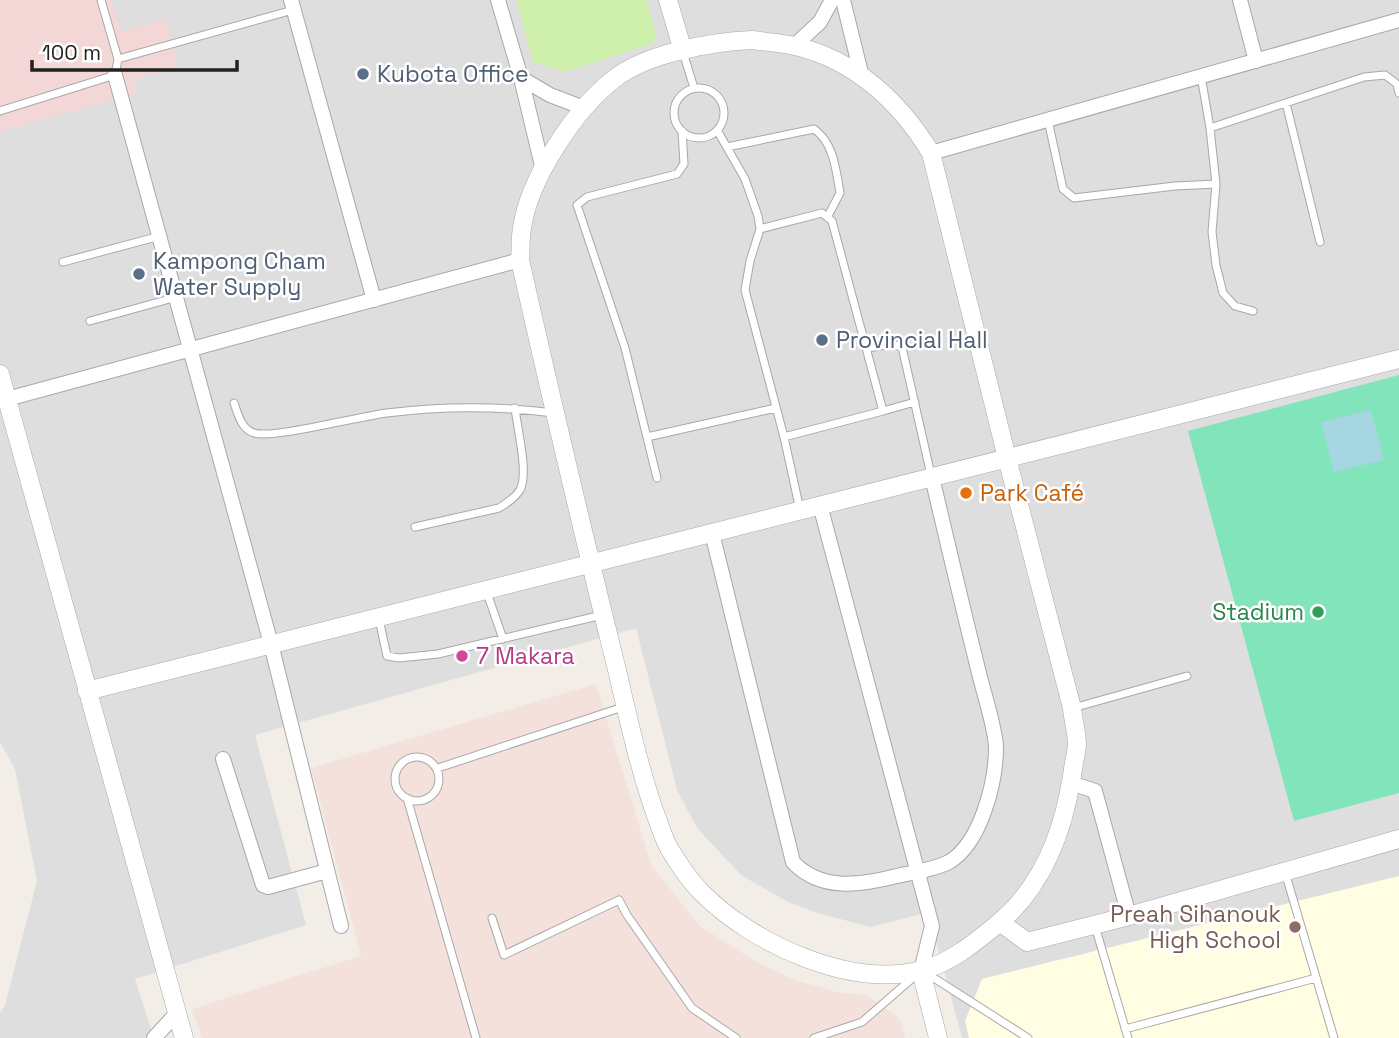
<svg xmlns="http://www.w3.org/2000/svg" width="1399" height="1038" font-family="'Space Grotesk',sans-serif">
<rect width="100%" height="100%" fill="#f2eee7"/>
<path fill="#dfdede" d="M 0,0 L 1399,0 L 1399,1038 L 962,1038 L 928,912 L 871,927 L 821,914 L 788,902 L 741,875 L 697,828 L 677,790 L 636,628 L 255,735 L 306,925 L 135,979 L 154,1038 L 0,1038 L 0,1013 L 5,1005 L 37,881 L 15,769 L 0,742 Z"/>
<path fill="#f3d7d6" d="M 0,0 L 111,0 L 121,32 L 167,19 L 179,67 L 134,79 L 137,93 L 0,132 Z"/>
<path fill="#fffee3" d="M 1399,876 L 1399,1038 L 969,1038 L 965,1021 L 982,979 Z"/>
<path fill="#f4e1db" d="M 596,684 L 651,865 L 700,926 L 758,963 L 795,980 L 837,992 L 869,996 L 900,1019 L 905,1038 L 202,1038 L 192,1009 L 361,956 L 311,768 Z"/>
<path fill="#ceeeac" d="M 516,0 L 646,0 L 656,33 L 654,43 L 565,72 L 533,62 Z"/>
<path fill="#82e4bb" d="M 1399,375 L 1399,793 L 1294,821 L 1188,431 Z"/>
<path fill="#a6d6e1" d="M 1371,410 L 1384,460 L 1334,472 L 1321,422 Z"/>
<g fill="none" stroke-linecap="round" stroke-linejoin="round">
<g stroke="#a8a8a8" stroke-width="9">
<path id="service" d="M 683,52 L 694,88
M 118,59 L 293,10
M 1201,76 L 1210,128 L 1216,184 L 1212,232 L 1216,265 L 1223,293 L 1235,306 L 1253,311
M674 113a25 25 0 1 1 50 0a25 25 0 1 1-50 0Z
M 1286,103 L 1320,242
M 0,111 L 115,75 L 118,59 L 101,0
M 1048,120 L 1063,189 L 1074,198 L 1175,186 L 1216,184
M 1210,128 L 1364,77 L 1385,75 L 1397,84 L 1399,93
M 717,130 L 745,179 L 758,216 L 760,229 L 750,261 L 745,290 L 784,437 L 800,510
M 727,147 L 814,129 C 834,143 836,170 840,193 L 828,216
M 760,229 L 822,213 L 832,221 L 883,411 L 784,437
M 63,262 L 160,236
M 90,321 L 177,297
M 868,348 L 891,344 L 902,347 L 931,475
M 234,403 C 238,414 241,429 254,433 C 273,439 361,416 387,413 C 442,406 499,406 554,413
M 883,411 L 915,402
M 647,437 L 776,408
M 657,478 L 625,348 L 577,205 L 587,197 L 677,174 L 684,164 L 682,131
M 415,527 L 499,508 C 507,503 515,498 520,490 C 529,473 517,428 515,408
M 486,590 L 503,639
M 379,619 L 387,656 L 399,658 L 438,654 L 602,615
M 1073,708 L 1187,676
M395 779a22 22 0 1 1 44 0a22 22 0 1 1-44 0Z
M 438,768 L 623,707
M 407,798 L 476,1038
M 1285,872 L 1334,1038
M 492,918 L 504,955 L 619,900 L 627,915 L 692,1008 L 736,1038
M 1095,926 L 1128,1038
M 926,973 L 1028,1038
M 1125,1029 L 1316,978
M 814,1038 L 862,1022 L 916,975"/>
</g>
<g stroke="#a8a8a8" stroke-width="16">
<path id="minor" d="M 291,0 L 374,300
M 498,0 L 521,78 L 543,170
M 843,0 L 862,77
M 1240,0 L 1256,61
M 794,46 L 820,22 L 832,0
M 115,75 L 271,644 L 341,926
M 521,78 L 550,95 L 584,108
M 931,153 L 1399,20
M 7,399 L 520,260
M 820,505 L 932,926 L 921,971
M 712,533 L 793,862 C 821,892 861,885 897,876 C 913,872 934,870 949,862 C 981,843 996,782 996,747 C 995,726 983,691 978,669 C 962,605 947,541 932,477
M 223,759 L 263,885 L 268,887 L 327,871
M 1071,783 L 1095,791 L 1129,916
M 154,1038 L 177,1013"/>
</g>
<g stroke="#a8a8a8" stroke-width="19">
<path id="tertiary" d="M 668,0 L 683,51
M 752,40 C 766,42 781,43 795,46 C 855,60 900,102 931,153 L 1007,458 L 1072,708 C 1073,720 1077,733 1077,745 C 1076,755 1073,766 1072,776 C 1063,833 1042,889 995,926 C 973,944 950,963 922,970 C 850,989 752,943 702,893 C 690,881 678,863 669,848 C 663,838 660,825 655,813 C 639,767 628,718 617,670 C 583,534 551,397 520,260 C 521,250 520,238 522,228 C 529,179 575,109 614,79 C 647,53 711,42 752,40 Z
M 0,374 L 184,1038
M 87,691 L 1399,359
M 1000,922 L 1027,942 L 1129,916 L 1399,839
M 921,971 L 938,1038"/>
</g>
<use href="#service" stroke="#fff" stroke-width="7"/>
<use href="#minor" stroke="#fff" stroke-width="14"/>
<use href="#tertiary" stroke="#fff" stroke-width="18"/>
</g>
<g fill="#5c6f8a" stroke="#fff" stroke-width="2.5">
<circle cx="363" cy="74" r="7"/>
<circle cx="139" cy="274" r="7"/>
<circle cx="822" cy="340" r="7"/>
</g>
<circle fill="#e8710a" stroke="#fff" stroke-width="2.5" cx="966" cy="493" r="7"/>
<circle fill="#2e9e5b" stroke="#fff" stroke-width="2.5" cx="1318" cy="612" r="7"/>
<circle fill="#d1479c" stroke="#fff" stroke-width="2.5" cx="462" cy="656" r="7"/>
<circle fill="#8d6e63" stroke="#fff" stroke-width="2.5" cx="1295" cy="927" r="7"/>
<g text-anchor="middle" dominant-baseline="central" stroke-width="5" stroke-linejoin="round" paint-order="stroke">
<g font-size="23" fill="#4e5e75" stroke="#fff" text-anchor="start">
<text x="377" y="74">Kubota Office</text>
<text x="153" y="261">Kampong Cham<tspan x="153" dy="26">Water Supply</tspan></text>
<text x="836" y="340">Provincial Hall</text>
</g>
<g font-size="23" fill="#c56008" stroke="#fff" text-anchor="start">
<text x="980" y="493">Park Café</text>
</g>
<g font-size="23" fill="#27864d" stroke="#fff" text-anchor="end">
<text x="1304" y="612">Stadium</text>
</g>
<g font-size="23" fill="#b23c85" stroke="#fff" text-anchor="start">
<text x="476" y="656">7 Makara</text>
</g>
<g font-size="23" fill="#785e54" stroke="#fff" text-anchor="end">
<text x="1281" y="914">Preah Sihanouk<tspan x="1281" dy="26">High School</tspan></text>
</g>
</g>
<path d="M32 60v10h205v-10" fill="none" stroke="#212121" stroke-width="3.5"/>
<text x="42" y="60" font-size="21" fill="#212121" stroke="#ffffff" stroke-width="5" paint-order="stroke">100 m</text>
</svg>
